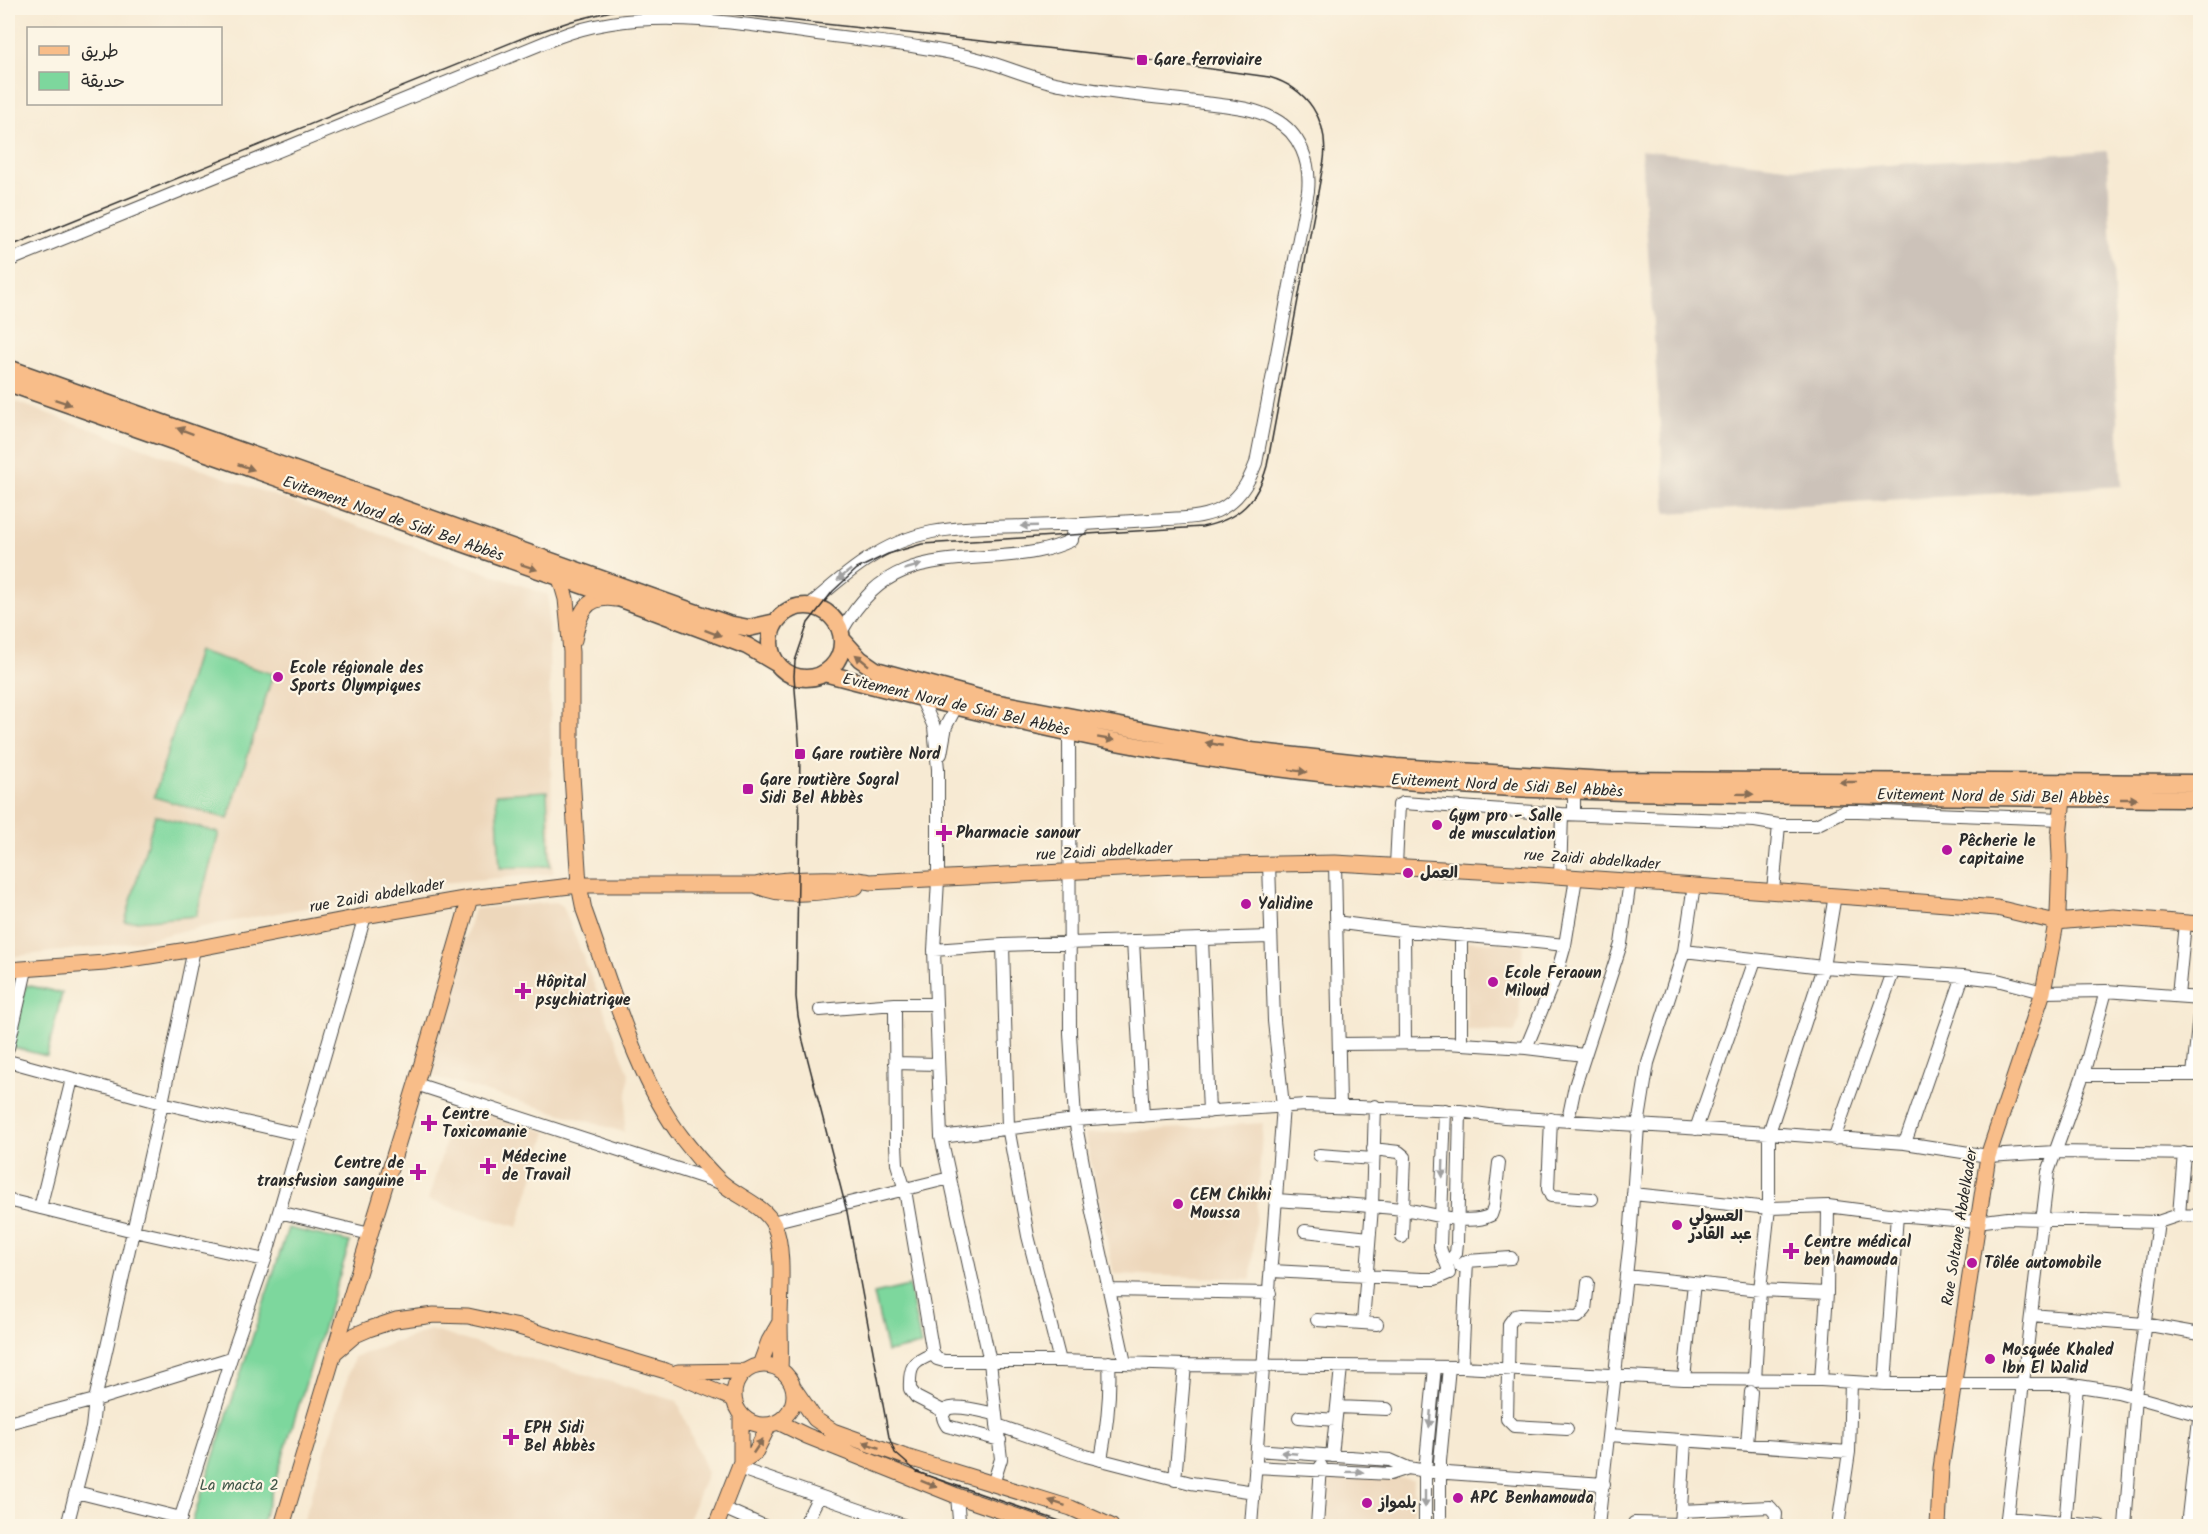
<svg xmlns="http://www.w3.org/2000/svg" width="2208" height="1534" font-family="Kalam,'Playpen Sans Arabic',sans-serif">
<rect width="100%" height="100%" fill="#fcf5e5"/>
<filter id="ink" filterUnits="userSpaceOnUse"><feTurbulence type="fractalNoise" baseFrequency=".0167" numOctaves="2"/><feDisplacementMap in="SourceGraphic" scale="12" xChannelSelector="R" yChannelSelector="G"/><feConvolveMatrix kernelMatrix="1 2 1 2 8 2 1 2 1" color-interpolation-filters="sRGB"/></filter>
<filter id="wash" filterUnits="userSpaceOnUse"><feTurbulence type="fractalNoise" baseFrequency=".008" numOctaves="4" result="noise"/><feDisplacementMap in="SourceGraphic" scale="24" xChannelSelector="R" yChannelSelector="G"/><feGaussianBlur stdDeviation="1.35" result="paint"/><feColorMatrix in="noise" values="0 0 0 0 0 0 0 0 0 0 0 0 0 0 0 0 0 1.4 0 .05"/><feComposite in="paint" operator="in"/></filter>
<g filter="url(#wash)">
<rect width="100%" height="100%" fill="#f7ead3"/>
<path fill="#edd7bb" d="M 8,399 L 548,595 L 553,873 L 442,883 L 217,924 L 122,944 L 8,957 Z
M 556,902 L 563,906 L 629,1073 L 624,1132 L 425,1074 L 474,909 Z
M 1465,941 L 1523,944 L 1519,1021 L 1515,1032 L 1467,1030 Z
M 457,1105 L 547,1132 L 518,1227 L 428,1200 Z
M 1263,1123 L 1251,1279 L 1114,1274 L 1085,1134 Z
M 430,1330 L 677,1401 L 707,1473 L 686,1526 L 302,1526 L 354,1357 Z
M 1322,1474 L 1414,1479 L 1414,1526 L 1318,1526 Z"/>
<path fill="#ccc2b9" d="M 1641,150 L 1811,170 L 2107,151 L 2114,290 L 2114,349 L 2122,486 L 1666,513 Z"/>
<path fill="#7dd79d" stroke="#548164" stroke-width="1.5" d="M 198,651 L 273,674 L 228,819 L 154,797 Z
M 547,791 L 550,866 L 500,868 L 496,794 Z
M 155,815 L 219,833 L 196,916 L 125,922 Z
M 26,985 L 62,993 L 47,1056 L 11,1047 Z
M 288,1228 L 350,1242 L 261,1526 L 191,1526 Z
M 909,1286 L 921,1345 L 887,1352 L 874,1294 Z"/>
</g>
<g filter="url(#ink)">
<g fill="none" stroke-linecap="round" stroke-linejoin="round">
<g stroke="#4a4844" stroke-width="14">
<path id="minor" d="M 8,261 L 558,37 C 645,4 737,24 826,35 C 877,42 928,46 978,59 C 1005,66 1032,79 1060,84 C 1107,94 1156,96 1204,103 C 1228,106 1252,107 1274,119 C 1300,133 1311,162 1308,191 L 1256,463 C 1248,484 1238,501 1217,511 C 1197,520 1171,518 1150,520 C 1109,523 1068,525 1027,526 C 996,527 963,526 932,532 C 882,542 846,573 809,606
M 841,632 C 882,560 926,561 1001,556 C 1026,554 1049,551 1072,540 L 1072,535 L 1087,524
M 921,698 L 934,727 L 938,769 L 938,880 L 934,950 L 941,1137 L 990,1362 L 1001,1459 L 993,1484
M 1069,732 L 1070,1033 L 1075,1120 L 1092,1212 L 1125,1363
M 941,754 L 946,726 L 956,707
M 1574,814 L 1574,791
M 1779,825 L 1816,825 L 1844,811 L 1858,811 L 2060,819
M 1335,863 L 1340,1106
M 1396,865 L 1399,805 L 1403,803 L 1562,814 L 1755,821 L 1779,825 L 1773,891
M 1560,877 L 1562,814
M 1336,922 C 1412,934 1489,936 1565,945
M 1404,932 L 1405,1042
M 1461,935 L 1461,1044
M 1202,939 L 1209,1112
M 1133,941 L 1143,1116
M 1003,945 L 1008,1127 L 1028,1236 L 1060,1361
M 934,950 L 1003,945 L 1270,937
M 1684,951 L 1823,967 L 1963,976 L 1997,980 L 2043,992 L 2106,991 L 2200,998
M 2178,996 L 2185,923
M 936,1004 L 895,1004 L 895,1015 L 896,1144 L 897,1164 L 905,1190 L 933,1354 L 937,1359 L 944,1361 L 1060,1361 L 1185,1365 L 1462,1367 L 1684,1379 L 1821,1380 L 1885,1384 L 2066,1384 L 2118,1392 L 2200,1415
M 820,1010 L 895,1004
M 1339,1044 L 1446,1043 L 1526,1048 L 1584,1055
M 8,1048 L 26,970
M 1526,1048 L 1558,970 L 1565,945 L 1576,878
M 8,1061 L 162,1103 L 301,1135
M 895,1063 L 938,1064
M 2083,1075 L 2200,1075
M 2193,1075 L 2200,1005
M 416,1084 L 721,1183
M 1551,1119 L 1548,1189 L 1551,1196 L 1592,1199
M 1568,1120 L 1575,1086 L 1621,944 L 1630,881
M 1696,1129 L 1755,960
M 941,1137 L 1075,1120 L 1306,1105 L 1460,1111 L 1504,1117 L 1769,1133 L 1905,1143 L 1988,1156 L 2055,1152 L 2200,1154
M 1834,1139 L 1893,972
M 1905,1143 L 1963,976
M 1373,1149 L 1399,1152 L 1405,1157 L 1402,1237
M 1319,1155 L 1373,1159
M 1633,1194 L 1769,1208 L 1828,1206 L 1897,1215 L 1977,1222 L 2008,1218 L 2158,1222 L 2179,1215 L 2200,1216
M 8,1200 L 134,1231 L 265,1260 L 365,916
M 1276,1200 C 1318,1203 1360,1204 1401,1209 C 1427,1211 1467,1228 1491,1215 L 1494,1206 L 1499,1163
M 40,1208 L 72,1079
M 279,1212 L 370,1234
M 2179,1215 L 2184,1153
M 772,1222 L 950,1178
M 1305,1231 L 1369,1238
M 1448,1263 L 1456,1253 L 1457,1243 L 1460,1111
M 1460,1266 L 1467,1261 L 1511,1258
M 1272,1271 L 1422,1279 L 1435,1279 L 1449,1273 C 1448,1262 1441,1256 1440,1246 L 1445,1110
M 1626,1276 L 1760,1290 L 1827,1293
M 1109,1290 L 1270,1293
M 2031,1315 L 2144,1324 L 2200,1334
M 1317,1320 L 1377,1324
M 1363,1322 L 1372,1207 L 1375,1106
M 933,1354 C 912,1362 909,1367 910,1389 L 916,1397 L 945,1412
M 1462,1367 L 1467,1261
M 1684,1379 L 1694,1283
M 1755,1380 L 1760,1290 L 1769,1208 L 1769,1133 L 1823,967 L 1835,895
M 1821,1380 L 1827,1293 L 1828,1206
M 1885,1384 L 1897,1215
M 95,1400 L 162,1103 L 194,949
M 95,1400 L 231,1358 L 265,1260
M 1337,1407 L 1387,1409
M 995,1414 C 984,1412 927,1395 947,1426 L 1000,1440
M 1299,1417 L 1335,1420
M 8,1423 L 95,1400 L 92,1428 L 67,1526
M 997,1425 L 1086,1456 L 1191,1483 L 1255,1492
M 1567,1429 L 1514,1426 L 1507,1419 L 1509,1324 L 1515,1316 L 1520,1315 L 1578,1317 L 1585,1310 L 1588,1283
M 1609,1435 L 1849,1452
M 1747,1445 L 1751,1392
M 1257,1450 L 1390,1460 L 1408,1468 L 1433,1472 L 1604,1484
M 1332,1456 L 1341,1367
M 1101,1460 C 1107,1427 1111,1396 1109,1362
M 1255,1467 L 1390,1474 L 1408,1468
M 738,1468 L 906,1526
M 1175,1480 L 1185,1365
M 76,1492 L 181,1518
M 723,1508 L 764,1526
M 1681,1511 L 1770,1507 L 1776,1514 L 1775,1526
M 2007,1518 L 2100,1526
M 1634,1523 L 1680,1524
M 178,1526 L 231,1358
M 804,1526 L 819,1496
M 956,1526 L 959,1520 L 957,1496
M 1251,1526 L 1283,1106 L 1274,1021 L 1269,863
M 1317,1526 L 1321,1466
M 1425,1526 L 1425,1471 L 1435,1367
M 1440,1526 L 1440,1461 L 1449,1367
M 1598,1526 L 1630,1240 L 1638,1126 L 1648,1063 L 1684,951 L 1694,885
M 1680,1526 L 1685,1441
M 1838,1526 L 1849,1452 L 1851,1382
M 2006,1526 L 2048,1172 L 2083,1075 L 2106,991
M 2065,1526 L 2077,1386
M 2125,1526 L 2135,1397 L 2158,1222
M 2187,1526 L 2200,1410"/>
</g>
<g stroke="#4a4844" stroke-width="17">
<path id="major" d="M 560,578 L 566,599 L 571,652 L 571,759 L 579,885 L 584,910 C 610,981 636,1079 683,1139 C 694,1153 708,1170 722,1183 C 738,1197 764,1205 774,1225 C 785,1248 780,1295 780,1320 C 780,1337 781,1353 780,1370
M 574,640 C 579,614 585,594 616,599
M 756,885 C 781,899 828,892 856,887
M 8,970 L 105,963 L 194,949 L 365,916 L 470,898 L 579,885 L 756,885 C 775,878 849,877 870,882 L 1177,866 L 1335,863 L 1514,873 L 1921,902 L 1997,908 L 2056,922 L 2113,917 L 2200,924
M 334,1352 L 416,1084 L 470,898
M 760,1365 L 769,1341 L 780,1322
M734 1395a30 30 0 1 1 60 0a30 30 0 1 1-60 0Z
M 678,1372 L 746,1371
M 793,1387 L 815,1419 L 833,1431 L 903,1456 L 1071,1508 L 1111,1526
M 778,1422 L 807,1436 L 957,1496 L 1045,1526
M 741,1462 L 755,1453 L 769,1425
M 282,1526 L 334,1353 L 355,1335 L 369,1329 L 396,1320 L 434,1315 L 468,1316 L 519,1327 L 666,1371 L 734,1399
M 716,1526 L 741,1462 L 741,1415
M 1938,1526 L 1941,1468 L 1988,1156 L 2043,992 L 2058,913 L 2060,857 L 2059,836 L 2063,799"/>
</g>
<g stroke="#4a4844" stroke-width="19">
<path id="highway" d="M 8,368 L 728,624 L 749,628 L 776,622
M 8,383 L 624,600 L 747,646 L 776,663
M770 642a36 36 0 1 1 72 0a36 36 0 1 1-72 0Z
M 842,639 L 860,659 L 876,670 L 994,702 L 1251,751 L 1396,767 L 1606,780 L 2200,783
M 824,673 C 966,710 1108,745 1254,765 C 1440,791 1629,793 1817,795 C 1945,796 2073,799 2200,799"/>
</g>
<use href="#minor" stroke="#fff" stroke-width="12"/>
<use href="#major" stroke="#f8bd89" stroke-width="15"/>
<use href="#highway" stroke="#f8bd89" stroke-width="16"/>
<path stroke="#2b2b2b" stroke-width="1.5" d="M 658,8 L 678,8 L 1118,56 L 1269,77 C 1307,88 1329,120 1324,160 L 1267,466 C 1257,502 1239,519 1202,527 L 922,544 L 888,554 L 857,569 L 833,591 L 808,623 L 795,661 L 794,676 L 800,754 L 796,997 L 798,1016 L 803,1041 L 847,1212 L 889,1437 L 895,1453 L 917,1472 L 1074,1526
M 8,247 L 530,35 L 572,21 L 623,8"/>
</g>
<defs><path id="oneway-solid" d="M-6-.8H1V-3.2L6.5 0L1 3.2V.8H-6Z" transform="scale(1.5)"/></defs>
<g fill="#876d55">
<use href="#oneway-solid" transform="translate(63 402) rotate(19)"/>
<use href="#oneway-solid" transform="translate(185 431) rotate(-160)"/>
<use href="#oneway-solid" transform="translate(246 467) rotate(19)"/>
<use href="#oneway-solid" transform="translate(529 567) rotate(19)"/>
<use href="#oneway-solid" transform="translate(713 633) rotate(20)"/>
<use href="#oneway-solid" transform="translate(862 660) rotate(-141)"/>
<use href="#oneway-solid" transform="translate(1106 739) rotate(10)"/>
<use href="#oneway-solid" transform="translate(1214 744) rotate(-169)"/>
<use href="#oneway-solid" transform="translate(1298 771) rotate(7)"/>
<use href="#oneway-solid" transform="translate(1848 782) rotate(-180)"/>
<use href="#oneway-solid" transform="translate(1745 794) rotate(1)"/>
<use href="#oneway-solid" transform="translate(2129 799)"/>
<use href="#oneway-solid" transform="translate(871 1445) rotate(-161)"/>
<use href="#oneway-solid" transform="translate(758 1446) rotate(-56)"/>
<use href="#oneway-solid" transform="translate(929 1484) rotate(22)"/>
<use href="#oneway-solid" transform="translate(1057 1503) rotate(-162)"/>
</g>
<g fill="#a0a0a0">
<use href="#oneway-solid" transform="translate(1029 526) rotate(178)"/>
<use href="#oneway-solid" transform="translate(913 567) rotate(-16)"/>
<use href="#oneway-solid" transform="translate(844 575) rotate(142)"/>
<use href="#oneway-solid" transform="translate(1443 1169) rotate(92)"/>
<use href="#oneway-solid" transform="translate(1430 1419) rotate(95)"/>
<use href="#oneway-solid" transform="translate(1289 1453) rotate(-175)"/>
<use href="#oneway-solid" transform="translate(1355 1472) rotate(1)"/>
<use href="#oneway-solid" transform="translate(1425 1499) rotate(90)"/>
</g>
</g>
<g fill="#b5179e" stroke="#fcf5e5" stroke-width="2">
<rect x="1136" y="54" width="12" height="12" rx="3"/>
<circle cx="278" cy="677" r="6"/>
<rect x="794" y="748" width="12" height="12" rx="3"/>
<rect x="742" y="783" width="12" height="12" rx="3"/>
<circle cx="1437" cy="825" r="6"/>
<path d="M941 824h6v6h6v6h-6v6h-6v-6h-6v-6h6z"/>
<circle cx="1947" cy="850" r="6"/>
<circle cx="1408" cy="873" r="6"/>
<circle cx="1246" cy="904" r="6"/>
<circle cx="1493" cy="982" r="6"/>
<path d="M520 982h6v6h6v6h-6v6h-6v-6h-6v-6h6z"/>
<path d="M426 1114h6v6h6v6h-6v6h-6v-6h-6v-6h6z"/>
<path d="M485 1157h6v6h6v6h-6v6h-6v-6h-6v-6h6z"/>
<path d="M415 1163h6v6h6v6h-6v6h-6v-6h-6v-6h6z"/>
<circle cx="1178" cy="1204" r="6"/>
<circle cx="1677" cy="1225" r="6"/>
<path d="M1788 1242h6v6h6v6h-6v6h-6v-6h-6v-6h6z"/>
<circle cx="1972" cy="1263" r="6"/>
<circle cx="1990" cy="1359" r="6"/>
<path d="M508 1428h6v6h6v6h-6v6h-6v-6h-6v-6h6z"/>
<circle cx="1458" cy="1498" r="6"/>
<circle cx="1367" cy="1503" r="6"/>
</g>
<g text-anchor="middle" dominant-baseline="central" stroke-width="4.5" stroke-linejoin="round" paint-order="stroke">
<g font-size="16" font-weight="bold" fill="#2b2b2b" stroke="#fcf5e5" text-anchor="start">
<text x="1154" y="60">Gare ferroviaire</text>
<text x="290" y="668">Ecole régionale des<tspan x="290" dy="18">Sports Olympiques</tspan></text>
<text x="812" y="754">Gare routière Nord</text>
<text x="760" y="780">Gare routière Sogral<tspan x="760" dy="18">Sidi Bel Abbès</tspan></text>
<text x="1449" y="816">Gym pro - Salle<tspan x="1449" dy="18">de musculation</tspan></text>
<text x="956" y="833">Pharmacie sanour</text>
<text x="1959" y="841">Pêcherie le<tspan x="1959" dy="18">capitaine</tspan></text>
<text x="1420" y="873">العمل</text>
<text x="1258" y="904">Yalidine</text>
<text x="1505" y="973">Ecole Feraoun<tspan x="1505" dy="18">Miloud</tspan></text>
<text x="536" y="982">Hôpital<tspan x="536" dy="18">psychiatrique</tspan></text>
<text x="442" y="1114">Centre<tspan x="442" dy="18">Toxicomanie</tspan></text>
<text x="502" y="1157">Médecine<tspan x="502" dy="18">de Travail</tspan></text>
<text x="404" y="1163" text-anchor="end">Centre de<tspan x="404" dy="18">transfusion sanguine</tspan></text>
<text x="1190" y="1195">CEM Chikhi<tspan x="1190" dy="18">Moussa</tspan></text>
<text x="1689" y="1216">العسولي<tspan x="1689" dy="18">عبد القادر</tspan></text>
<text x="1804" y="1242">Centre médical<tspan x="1804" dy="18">ben hamouda</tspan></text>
<text x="1984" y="1263">Tôlée automobile</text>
<text x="2002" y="1350">Mosquée Khaled<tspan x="2002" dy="18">Ibn El Walid</tspan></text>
<text x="524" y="1428">EPH Sidi<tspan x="524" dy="18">Bel Abbès</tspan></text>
<text x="1470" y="1498">APC Benhamouda</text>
<text x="1379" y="1503">بلمواز</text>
</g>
<g font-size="16" fill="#2b2b2b" stroke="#fcf5e5">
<text transform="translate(393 519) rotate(19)">Evitement Nord de Sidi Bel Abbès</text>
<text transform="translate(956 705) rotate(13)">Evitement Nord de Sidi Bel Abbès</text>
<text transform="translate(1507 786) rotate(3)">Evitement Nord de Sidi Bel Abbès</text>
<text transform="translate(1993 797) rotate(1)">Evitement Nord de Sidi Bel Abbès</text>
<text transform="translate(1104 852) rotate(-3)">rue Zaidi abdelkader</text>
<text transform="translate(1592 860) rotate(4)">rue Zaidi abdelkader</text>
<text transform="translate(377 896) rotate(-10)">rue Zaidi abdelkader</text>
<text transform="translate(1960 1227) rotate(-81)">Rue Soltane Abdelkader</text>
</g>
<g font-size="16" fill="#405648" stroke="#fcf5e5">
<text x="239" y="1485">La macta 2</text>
</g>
</g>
<rect width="2208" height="1534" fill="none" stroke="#fcf5e5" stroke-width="30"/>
<rect x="27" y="27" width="195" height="78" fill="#fcf5e5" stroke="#a8a49b" stroke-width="1.5"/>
<rect x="39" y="46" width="30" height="9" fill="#f8bd89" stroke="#a8a49b" stroke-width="1.5"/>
<text x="81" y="57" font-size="18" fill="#2b2b2b">طريق</text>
<rect x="39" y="72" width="30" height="18" fill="#7dd79d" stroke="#a8a49b" stroke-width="1.5"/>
<text x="81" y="87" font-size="18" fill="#2b2b2b">حديقة</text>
</svg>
